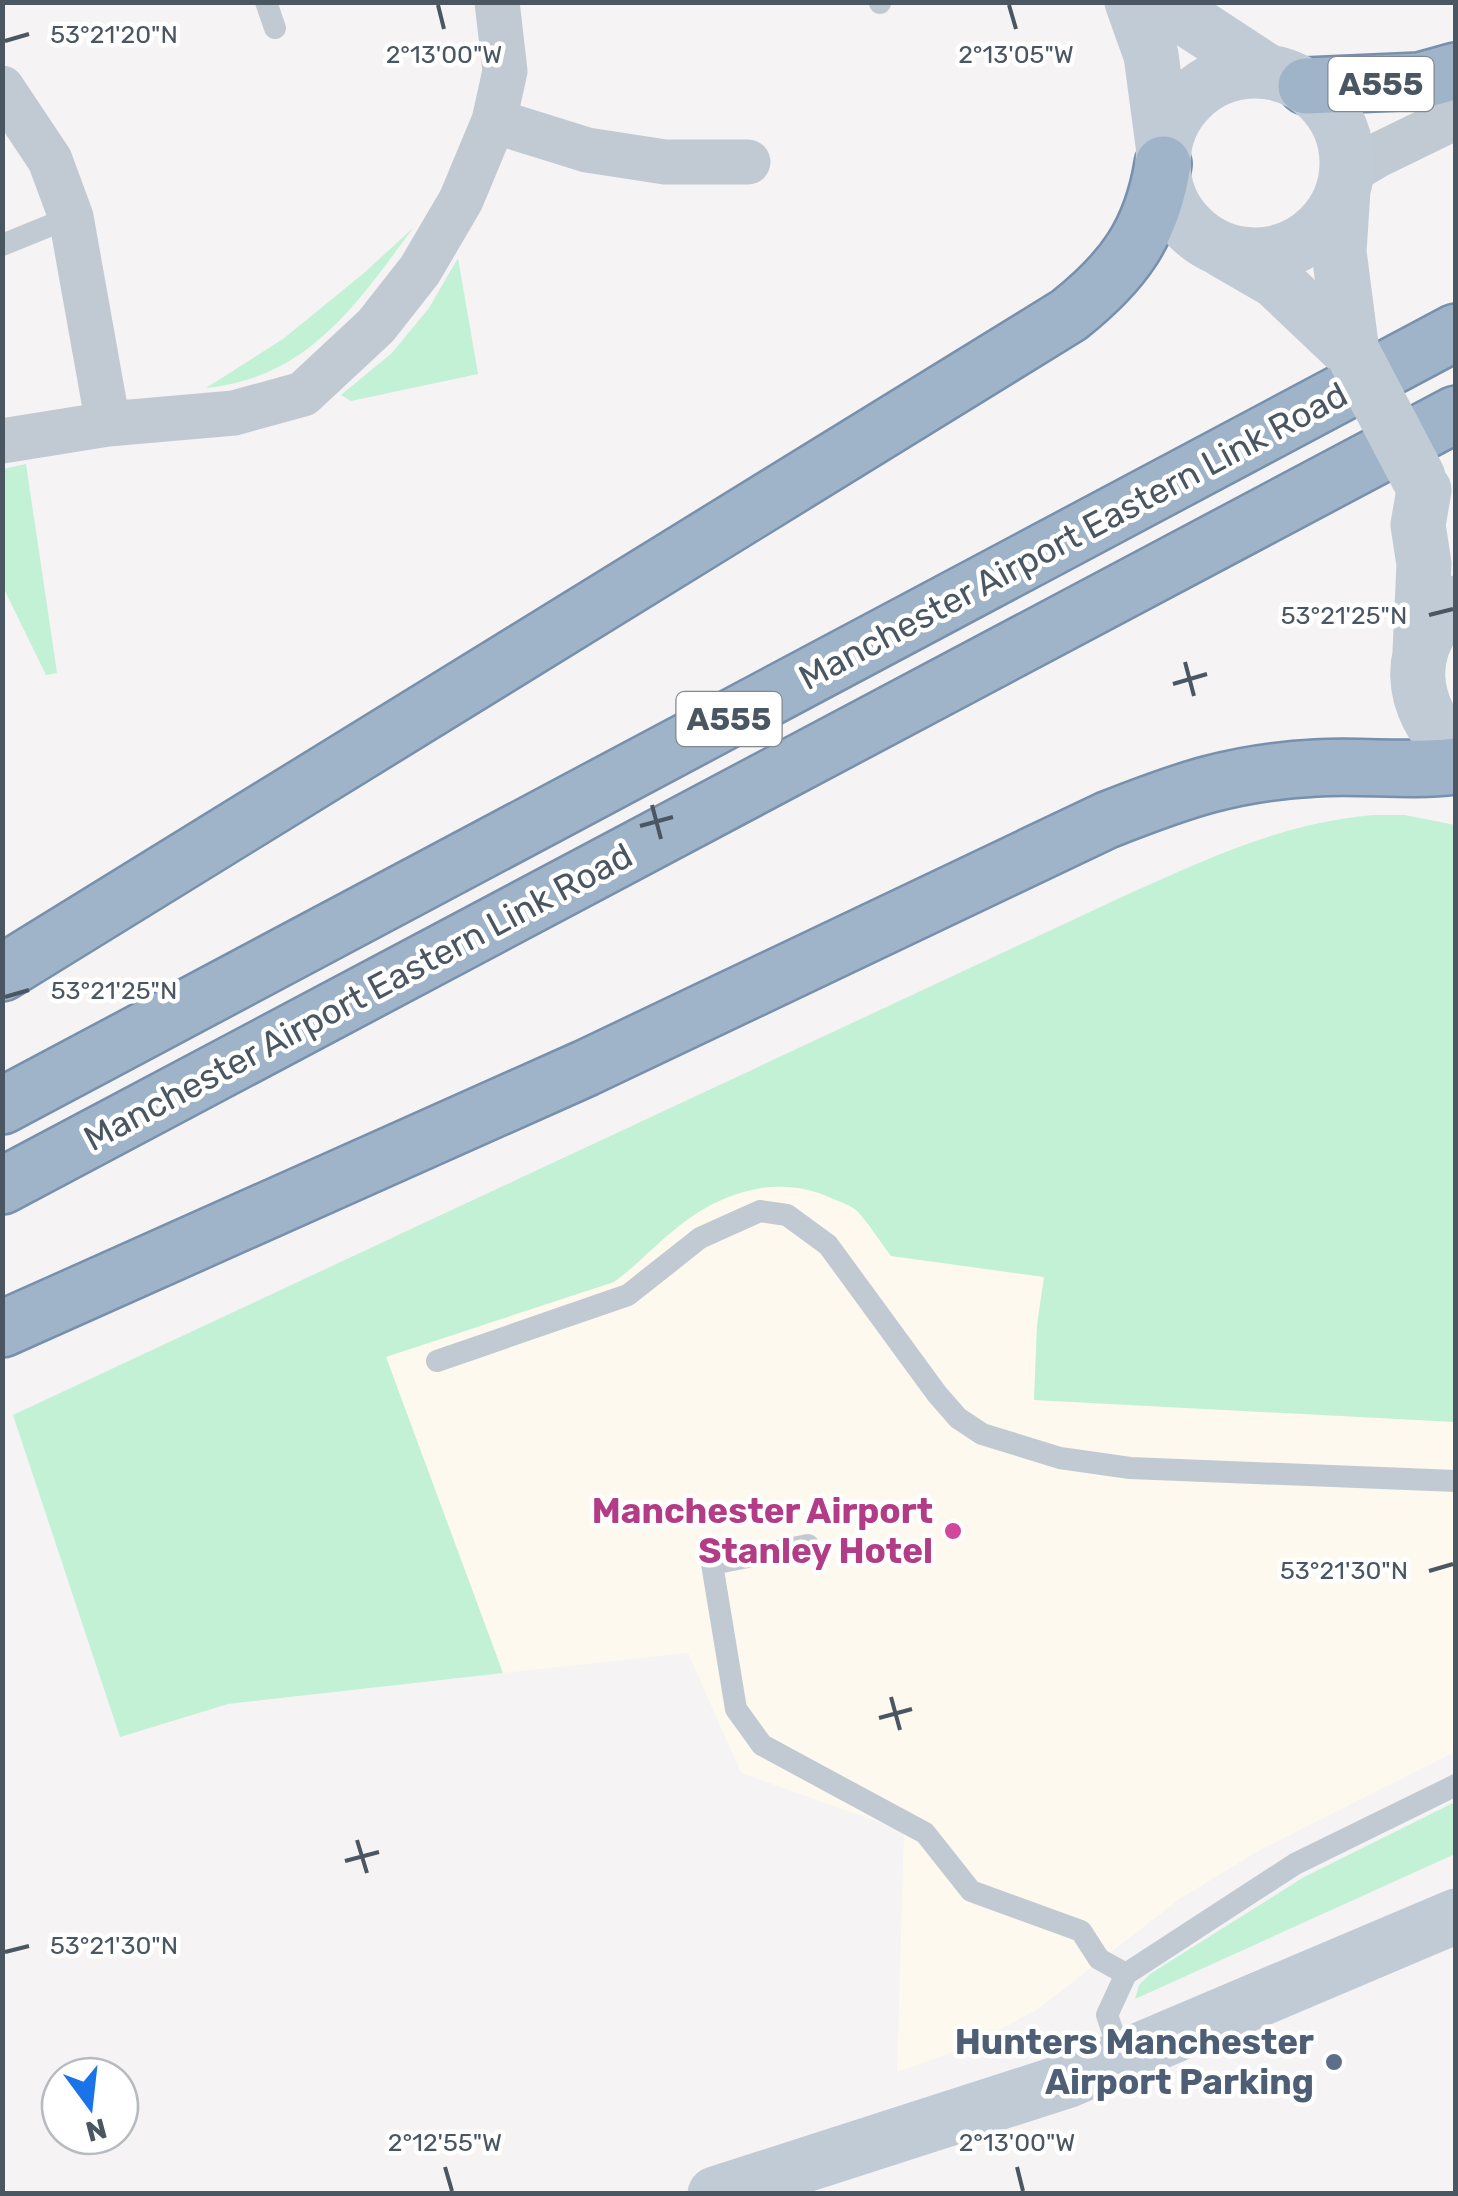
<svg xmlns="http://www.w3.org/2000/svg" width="1458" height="2196" font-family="Rubik,sans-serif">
<rect width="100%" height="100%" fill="#f5f3f3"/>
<path fill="#fdf9ef" d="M 1047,934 L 1053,1215 L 1037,1325 L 1034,1400 L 1455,1422 L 1455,1752 L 1260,1850 L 1178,1900 L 1038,2009 L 970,2046 L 897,2072 L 904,1831 L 741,1773 L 688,1653 L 503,1673 L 386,1357 Z"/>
<path fill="#c3f1d5" d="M 413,228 C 357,304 308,378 206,388 L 283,339 L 364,273 Z
M 458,258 L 478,374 L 351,401 L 341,395 L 392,353 L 429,308 Z
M 26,464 L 57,673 L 46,675 L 3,587 L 3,469 Z
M 1373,815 L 1405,815 L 1455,825 L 1455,1422 L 1034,1400 L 1037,1325 L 1044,1277 L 891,1256 C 880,1242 870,1225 858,1212 C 851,1205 840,1202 831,1198 C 776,1172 716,1194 673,1231 C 652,1248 636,1266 614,1282 L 386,1357 L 503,1673 L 228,1704 L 120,1737 L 13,1415 L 1124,896 C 1208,859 1281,823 1373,815 Z
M 1455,1802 L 1455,1854 L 1135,1999 L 1139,1985 L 1150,1974 L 1304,1877 Z"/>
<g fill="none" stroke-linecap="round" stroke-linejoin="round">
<g stroke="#7690ad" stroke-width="60">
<path id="trunk" d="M 1306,86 L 1420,81 L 1456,71
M 2,973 L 1069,315 C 1123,272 1152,233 1163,164
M 2,1106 L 1456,332
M 2,1186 L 1456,414
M 2,1329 L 586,1068 L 1107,820 C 1183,790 1234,772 1316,768 C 1363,765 1409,772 1456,766"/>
</g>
<path stroke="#c1cad2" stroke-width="22" d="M 266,2 L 275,28
M 880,2 L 880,3
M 2,245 L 71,217
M 437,1361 L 628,1295 L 700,1238 L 760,1211 L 787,1215 L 828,1245 L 937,1394 L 958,1418 L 982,1434 L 1060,1458 L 1130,1468 L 1456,1481
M 808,1545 L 712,1564 L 736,1709 L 762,1745 L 925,1833 L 971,1891 L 1081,1931 L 1099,1959 L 1126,1974
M 1121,2057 L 1107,2015 L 1126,1974 L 1295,1864 L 1456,1785"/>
<path stroke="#c1cad2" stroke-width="45" d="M 2,88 L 50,160 L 71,217 L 108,424
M 494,121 L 587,150 L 665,162 L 748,162
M 1346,174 L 1378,155 L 1456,117
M 2,441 L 108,424 L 234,413 L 303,394 L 376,326 L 420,270 L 461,200 L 494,121 L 505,71 L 497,2"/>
<path stroke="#c1cbd6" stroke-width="55" d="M 1132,2 L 1151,55 L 1164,152
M 1161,2 L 1268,72
M1163 163a92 92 0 1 1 184 0a92 92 0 1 1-184 0Z
M 1343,190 L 1339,252 L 1352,352
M 1224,251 L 1276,281 L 1354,355
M 1456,603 C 1402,643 1408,709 1456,751
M 1420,651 L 1424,564 L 1418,525 L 1424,490
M 715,2194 L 1069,2080 L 1456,1916"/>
<use href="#trunk" stroke="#9fb4c9" stroke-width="55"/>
<path stroke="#c1cbd6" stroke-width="55" d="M 1354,355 L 1418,477"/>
</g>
<path fill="none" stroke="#4a5661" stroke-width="4" d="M 438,5 L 444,29M 1009,5 L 1016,29M 5,41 L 29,34M 1429,615 L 1453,609M 1185,662 L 1194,696M 1173,684 L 1207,674M 652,805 L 661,839M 640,826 L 673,817M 5,997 L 29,990M 1429,1571 L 1453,1564M 891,1697 L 900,1730M 879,1718 L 912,1709M 357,1840 L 367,1873M 345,1861 L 379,1852M 5,1952 L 29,1946M 445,2167 L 452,2191M 1017,2167 L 1023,2191"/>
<circle fill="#d1479c" stroke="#fff" stroke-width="4" cx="953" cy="1531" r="10"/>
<circle fill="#5c6f8a" stroke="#fff" stroke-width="4" cx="1334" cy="2062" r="10"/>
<g text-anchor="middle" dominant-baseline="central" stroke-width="9" stroke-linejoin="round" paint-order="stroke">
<g fill="#fff" stroke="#808990" stroke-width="2.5">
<rect x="1328.5" y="57" width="105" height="54" rx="8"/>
<rect x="676.5" y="692" width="105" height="54" rx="8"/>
</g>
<g font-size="32" font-weight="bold" fill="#4a5661">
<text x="1381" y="84">A555</text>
<text x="729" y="719">A555</text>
</g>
<g font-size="35" fill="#4a5661" stroke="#fff">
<text transform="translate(1073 536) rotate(-28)">Manchester Airport Eastern Link Road</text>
<text transform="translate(358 997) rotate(-28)">Manchester Airport Eastern Link Road</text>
</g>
<g font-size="35" font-weight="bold" fill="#b23c85" stroke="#fff" text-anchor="end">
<text x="933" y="1511">Manchester Airport<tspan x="933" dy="40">Stanley Hotel</tspan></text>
</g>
<g font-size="35" font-weight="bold" fill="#4e5e75" stroke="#fff" text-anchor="end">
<text x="1314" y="2042">Hunters Manchester<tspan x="1314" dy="40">Airport Parking</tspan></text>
</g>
</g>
<g font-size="25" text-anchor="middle" fill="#4a5661" stroke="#fff" stroke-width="9" stroke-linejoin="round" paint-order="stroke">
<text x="114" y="43">53°21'20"N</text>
<text x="444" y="63">2°13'00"W</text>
<text x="1016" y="63">2°13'05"W</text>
<text x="1344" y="624">53°21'25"N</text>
<text x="114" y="999">53°21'25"N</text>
<text x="1344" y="1579">53°21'30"N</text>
<text x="114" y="1954">53°21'30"N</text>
<text x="445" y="2151">2°12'55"W</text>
<text x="1017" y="2151">2°13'00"W</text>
</g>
<rect width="1458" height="2196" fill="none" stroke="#4a5661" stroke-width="10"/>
<g transform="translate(90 2106) rotate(165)"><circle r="48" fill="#ffffff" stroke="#b7bbc0" stroke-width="2.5"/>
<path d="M0-8L18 38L0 25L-18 38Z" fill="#1a73e8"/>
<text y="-15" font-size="28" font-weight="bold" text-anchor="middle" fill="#4a5661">N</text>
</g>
</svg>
